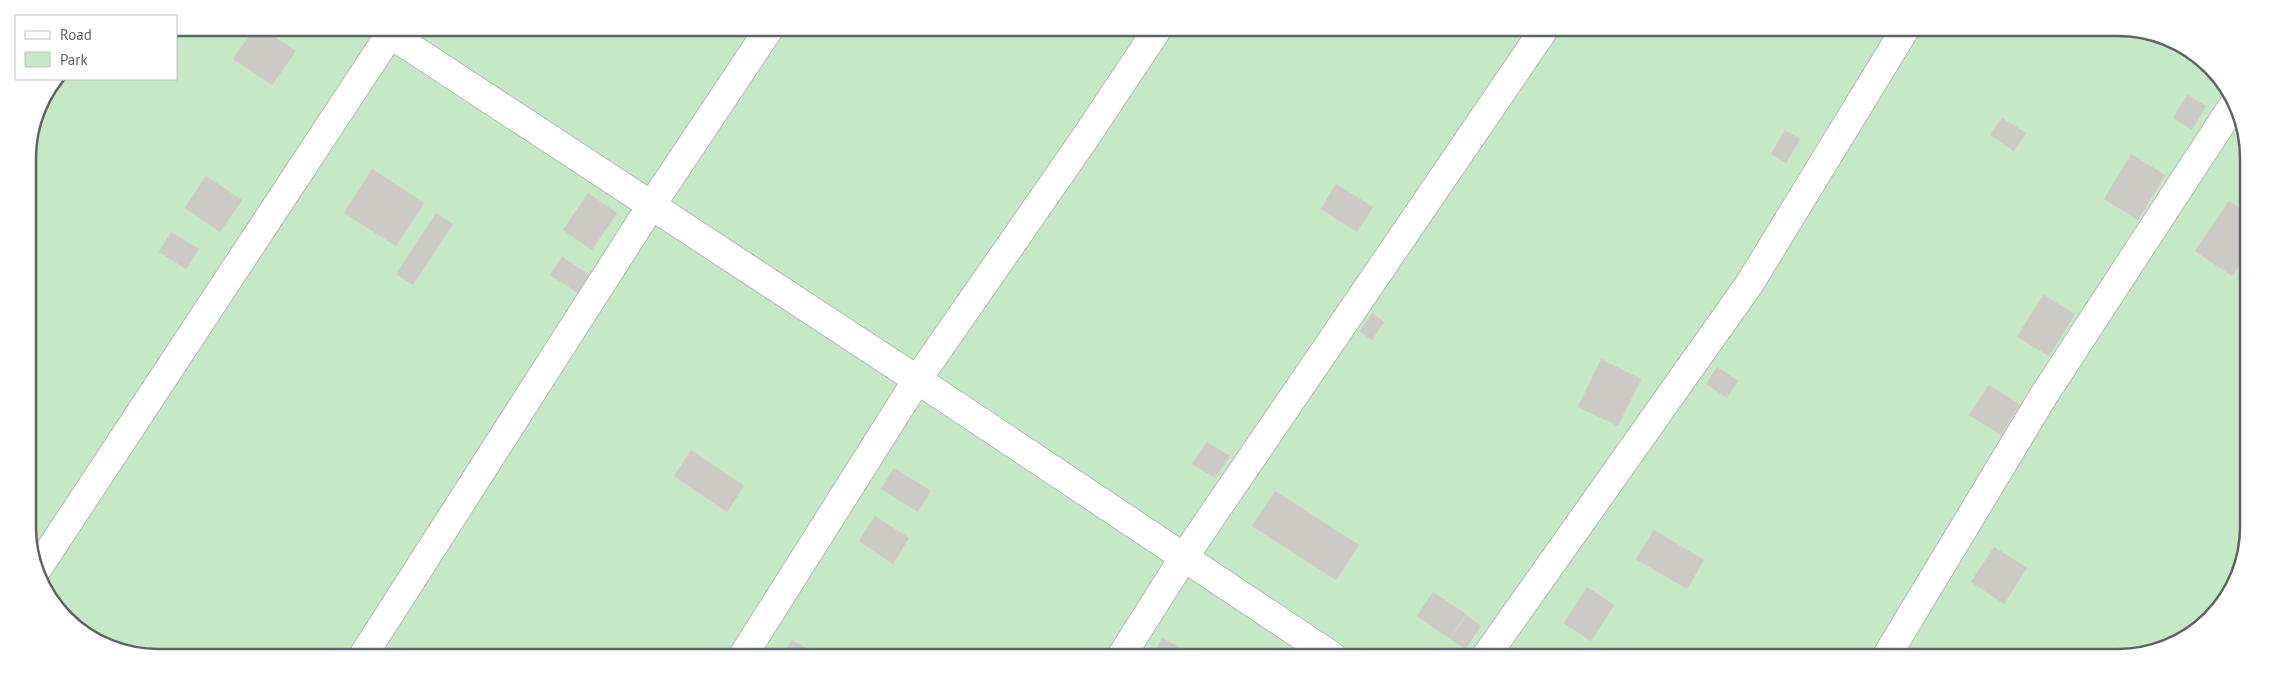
<svg xmlns="http://www.w3.org/2000/svg" width="2276" height="685" font-family="'PT Sans',sans-serif">
<rect width="100%" height="100%" fill="#f1efe8"/>
<path fill="#c5e8c5" d="M 176,28 L 2151,32 L 2210,66 L 2246,133 L 2244,560 L 2227,599 L 2197,630 L 2126,657 L 125,653 L 60,613 L 30,552 L 28,150 L 41,101 L 57,79 L 176,79 Z"/>
<path fill="#cccac5" stroke="#d6d1c6" d="M 255,28 L 261,28 L 296,51 L 272,85 L 233,59 Z
M 2187,95 L 2206,106 L 2192,130 L 2173,118 Z
M 2002,118 L 2026,133 L 2014,151 L 1990,135 Z
M 1785,130 L 1800,139 L 1786,163 L 1771,154 Z
M 2131,154 L 2165,175 L 2138,220 L 2104,199 Z
M 372,169 L 424,203 L 396,246 L 344,213 Z
M 206,176 L 242,200 L 220,232 L 185,208 Z
M 1336,184 L 1373,207 L 1357,232 L 1321,209 Z
M 588,193 L 617,213 L 592,250 L 563,230 Z
M 2229,201 L 2246,213 L 2245,256 L 2232,276 L 2195,251 Z
M 436,213 L 453,224 L 413,285 L 396,274 Z
M 171,232 L 199,249 L 186,269 L 159,252 Z
M 562,257 L 593,277 L 581,295 L 550,275 Z
M 2043,295 L 2075,314 L 2049,356 L 2017,337 Z
M 1372,313 L 1384,322 L 1372,340 L 1360,332 Z
M 1601,359 L 1641,379 L 1618,426 L 1578,407 Z
M 1717,367 L 1738,381 L 1727,398 L 1706,384 Z
M 1989,385 L 2020,405 L 2001,435 L 1969,415 Z
M 1207,442 L 1230,456 L 1215,478 L 1192,464 Z
M 691,450 L 744,486 L 727,512 L 674,476 Z
M 894,468 L 931,491 L 918,512 L 881,489 Z
M 1275,491 L 1359,545 L 1336,580 L 1252,526 Z
M 875,516 L 909,538 L 893,564 L 859,541 Z
M 1654,530 L 1704,560 L 1687,589 L 1636,559 Z
M 1994,547 L 2027,568 L 2004,604 L 1971,582 Z
M 1587,587 L 1614,605 L 1591,641 L 1564,623 Z
M 1433,592 L 1466,614 L 1450,639 L 1417,616 Z
M 1466,615 L 1481,626 L 1465,649 L 1450,639 Z
M 1162,638 L 1193,655 L 1153,655 Z
M 792,640 L 818,655 L 783,654 Z"/>
<g fill="none" stroke-linecap="round" stroke-linejoin="round">
<g stroke="#b5b8bc" stroke-width="30">
<path id="minor" d="M 381,28 L 951,402 L 1332,656
M 38,568 L 394,28
M 364,654 L 651,206 L 769,29
M 744,654 L 917,380 L 1085,138 L 1157,30
M 1122,655 L 1184,557 L 1543,31
M 1486,656 L 1750,283 L 1904,31
M 1886,657 L 2044,395 L 2232,107"/>
</g>
<use href="#minor" stroke="#fff" stroke-width="28"/>
</g>
<path d="M0 0H2276V685H0ZM158 36H2118A122 122 0 0 1 2240 158V527A122 122 0 0 1 2118 649H158A122 122 0 0 1 36 527V158A122 122 0 0 1 158 36Z" fill="#fff" fill-rule="evenodd"/>
<path fill="none" stroke="#5f6368" stroke-width="2.5" d="M158 36H2118A122 122 0 0 1 2240 158V527A122 122 0 0 1 2118 649H158A122 122 0 0 1 36 527V158A122 122 0 0 1 158 36Z"/>
<rect x="15" y="15" width="162" height="65" fill="#ffffff" stroke="#bfc1c3"/>
<rect x="25" y="31" width="25" height="8" fill="#ffffff" stroke="#bfc1c3"/>
<text x="60" y="40" font-size="15" fill="#5f6368">Road</text>
<rect x="25" y="52" width="25" height="15" fill="#c5e8c5" stroke="#bfc1c3"/>
<text x="60" y="65" font-size="15" fill="#5f6368">Park</text>
</svg>
